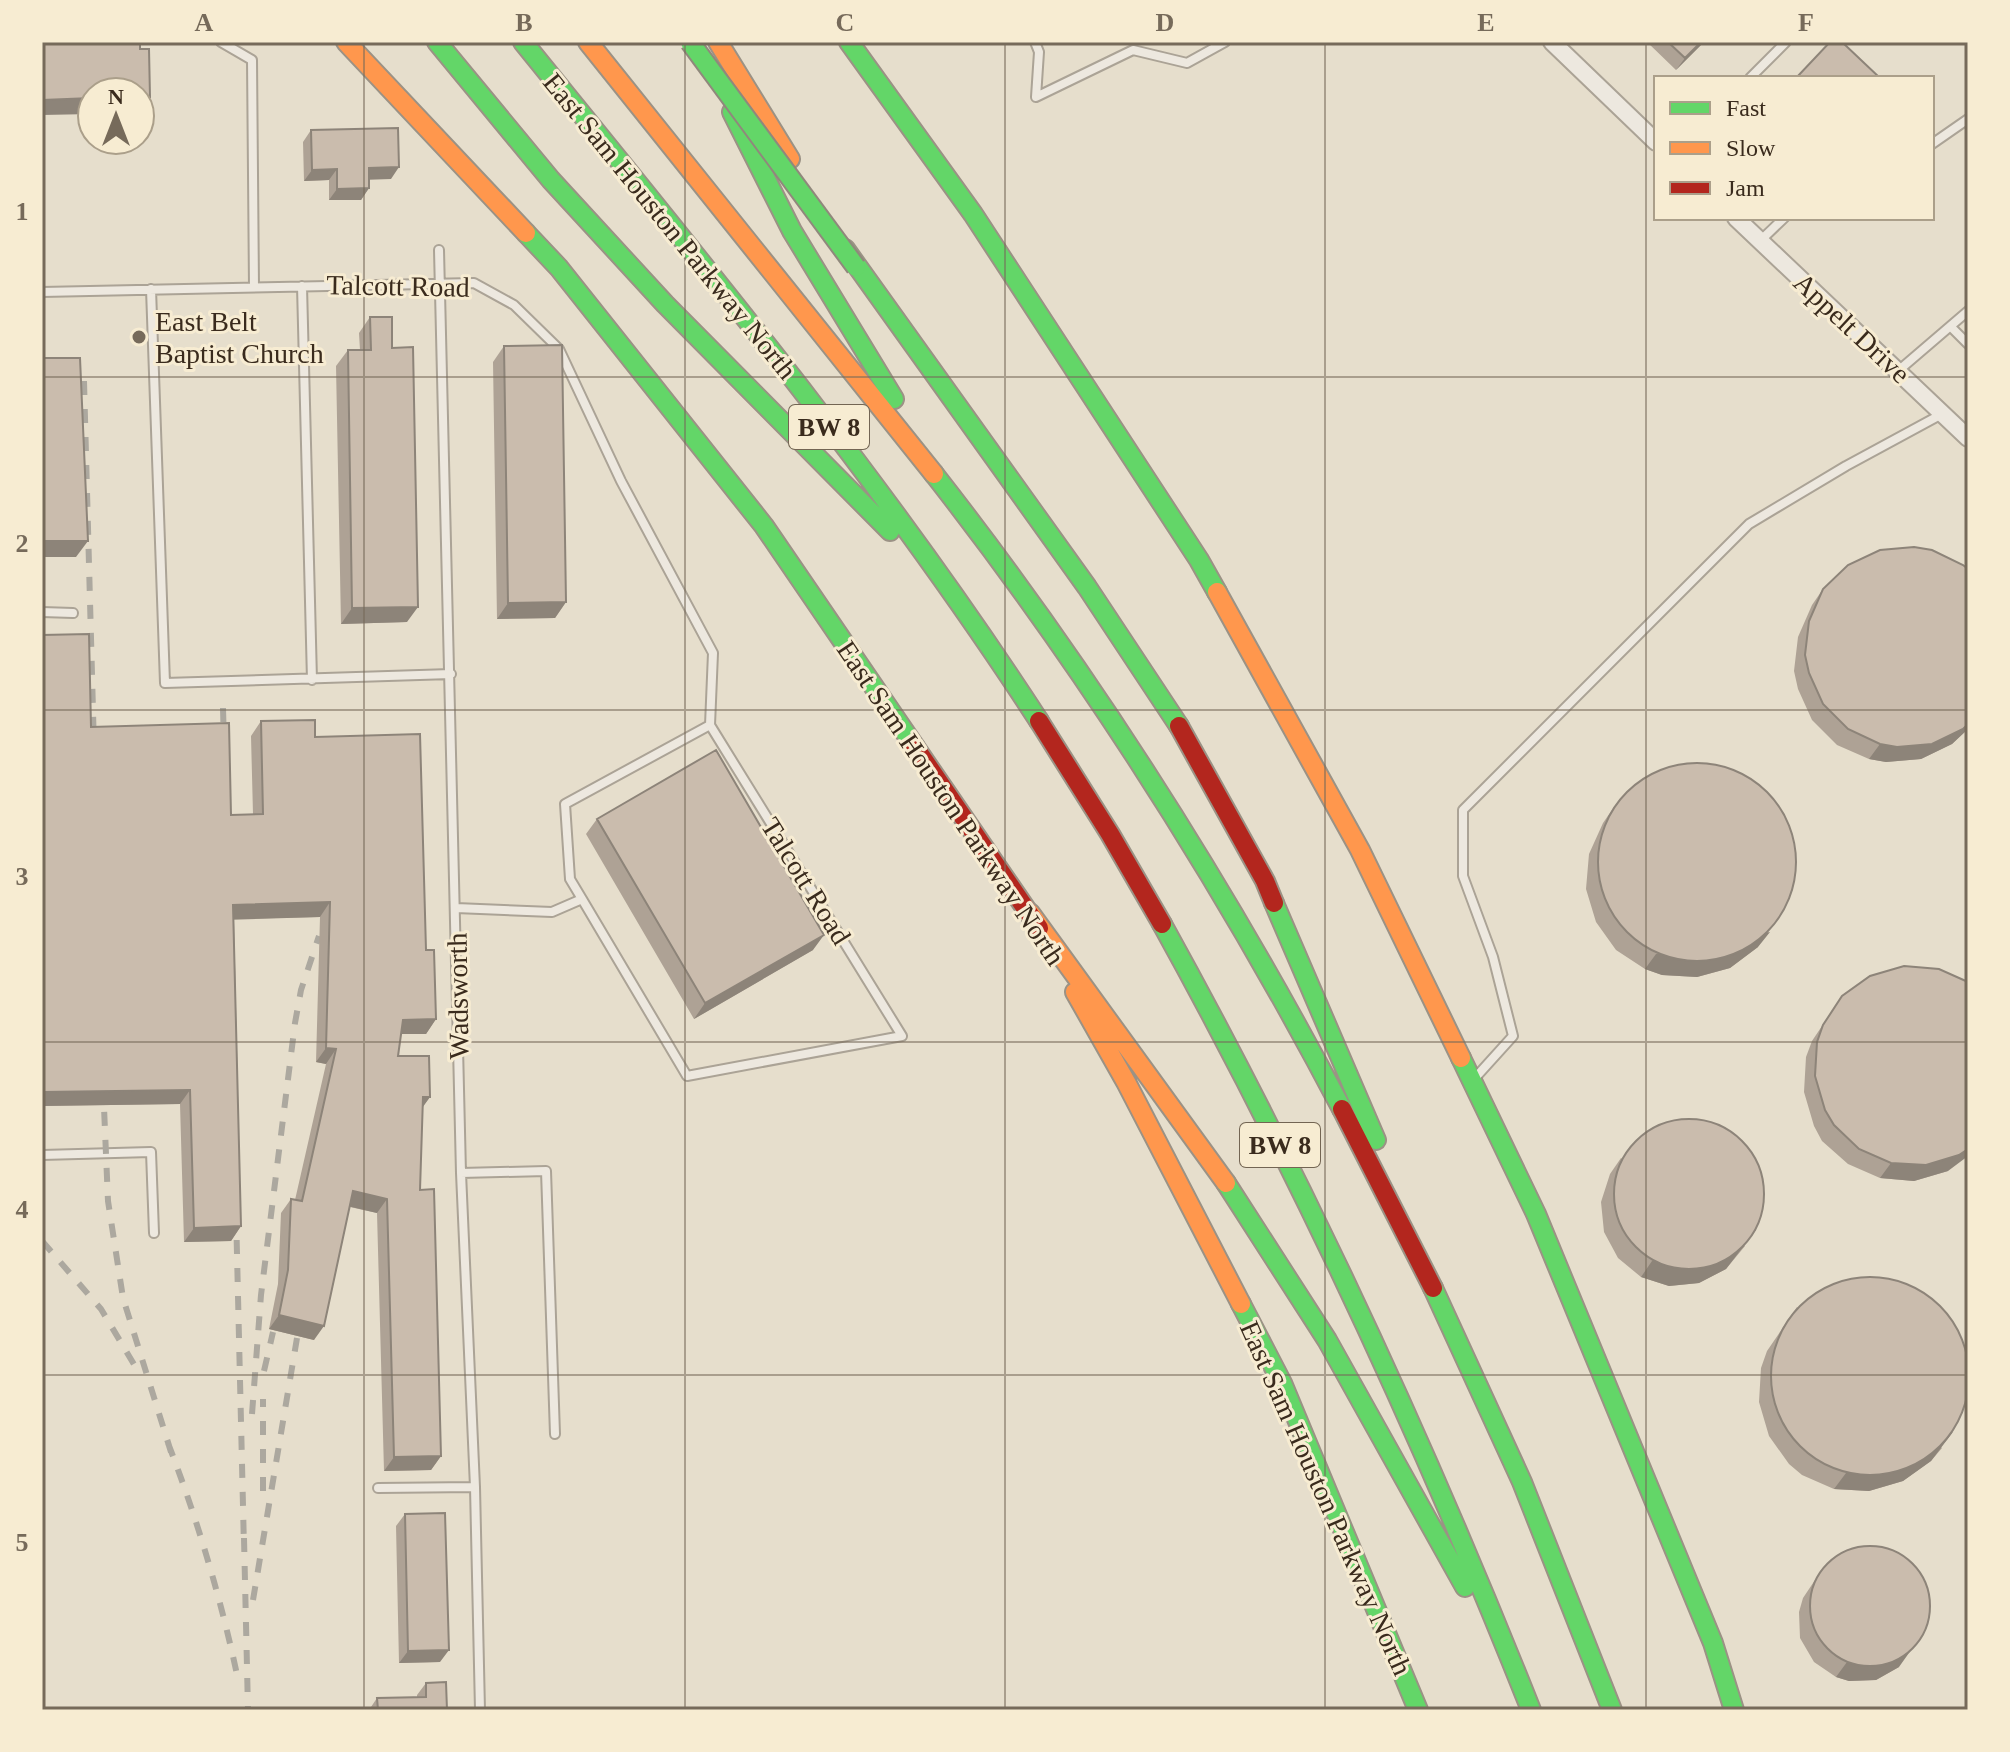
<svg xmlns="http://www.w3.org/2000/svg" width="2010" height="1752" font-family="Georgia,serif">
<rect width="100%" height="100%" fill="#e6decc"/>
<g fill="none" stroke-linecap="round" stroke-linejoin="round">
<g stroke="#aba396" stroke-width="12">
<path id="lane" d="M 221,42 L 252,60 L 254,287
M 1035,42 L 1039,52 L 1036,97 L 1133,50 L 1187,63 L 1225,42
M 1750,78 L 1786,42
M 1932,144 L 1968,119
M 1760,241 L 1784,218
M 439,250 L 461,1173 L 475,1487 L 480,1710
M 302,286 L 312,680
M 151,289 L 165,683 L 451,674
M 42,292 L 474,283 L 514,305 L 559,349 L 621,481 L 713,653 L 710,725
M 1951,327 L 1968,344
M 1898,371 L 1968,311
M 42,612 L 73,613
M 456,908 L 552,912 L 582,899 L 687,1076 L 902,1036 L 710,725 L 565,804 L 570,879 L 582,899
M 1475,1078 L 1513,1036 L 1493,957 L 1463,876 L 1463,810 L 1749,524 L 1846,466 L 1942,414
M 42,1155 L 151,1152 L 154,1233
M 461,1173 L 546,1171 L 555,1434
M 378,1488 L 475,1487"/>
</g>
<g stroke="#aba396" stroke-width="20">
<path id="street" d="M 1552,42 L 1656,142
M 1736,218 L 1968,438"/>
</g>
<g stroke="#9b9285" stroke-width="22">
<path id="fast" d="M 437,42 L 551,180 L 665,304 L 890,531
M 523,42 C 702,263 884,482 1039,721
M 849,42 L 973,214 L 1199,560 L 1217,592
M 732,112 L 792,231 L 894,399
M 526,233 L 559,268 L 764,526 L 915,747
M 845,249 L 1087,587 L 1179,726
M 934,474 C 1089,672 1225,887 1342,1109
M 1274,903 L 1376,1140
M 1162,924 C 1302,1177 1424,1441 1531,1710
M 1461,1058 L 1536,1214 L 1713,1643 L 1734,1710
M 1226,1183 L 1327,1340 L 1465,1587
M 1433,1288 L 1522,1482 L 1612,1710
M 1241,1304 L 1282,1383 L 1418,1710"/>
</g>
<g stroke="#9b9285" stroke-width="22">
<path id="slow" d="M 346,42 L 526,233
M 588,42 L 934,474
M 718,42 L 790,159
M 1217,592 L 1360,850 L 1461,1058
M 1030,913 L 1226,1183
M 1075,992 L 1126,1082 L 1241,1304"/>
</g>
<g stroke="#9b9285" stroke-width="22">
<path id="jam" d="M 1039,721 L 1110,834 L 1162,924
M 1179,726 L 1265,881 L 1274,903
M 915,747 L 1039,928
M 1342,1109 L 1433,1288"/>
</g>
<use href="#lane" stroke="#ede8df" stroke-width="8"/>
<use href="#street" stroke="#ede8df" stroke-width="16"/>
<use href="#fast" stroke="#63d668" stroke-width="18"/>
<use href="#slow" stroke="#ff974d" stroke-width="18"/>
<use href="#jam" stroke="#b3261e" stroke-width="18"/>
<path stroke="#aca89f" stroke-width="6" stroke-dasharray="14 14" stroke-linecap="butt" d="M 84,381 L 94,748
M 223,708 L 224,744
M 103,1084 L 108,1201 L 123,1298 L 171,1452
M 236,1212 L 244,1548
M 42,1241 L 101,1309 L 135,1366
M 264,1371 L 273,1332
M 252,1414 L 261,1295 L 295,1023 L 301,990 L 319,936
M 168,1443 C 198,1521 222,1602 239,1684
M 263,1491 L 263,1399
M 244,1538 L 248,1710
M 253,1600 L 297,1338"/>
<g stroke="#90887c" stroke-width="22" stroke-linecap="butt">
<path id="fast-bridge" d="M 690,42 L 856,267"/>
</g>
<use href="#fast-bridge" stroke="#63d668" stroke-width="18"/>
</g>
<path fill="#aea295" d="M 1647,42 L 1704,42 L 1676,70 Z
M 311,130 L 391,179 L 369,179 L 369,188 L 361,200 L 329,200 L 329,180 L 304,181 L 303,142 Z
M 370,317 L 392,348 L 407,622 L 341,624 L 336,366 L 348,350 L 360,350 L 359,333 Z
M 504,346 L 566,602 L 555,618 L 497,619 L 493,362 Z
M 1968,569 L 1968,729 L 1952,744 L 1921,759 L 1886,762 L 1869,759 L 1837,745 L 1812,720 L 1798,689 L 1794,671 L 1798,637 L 1812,605 L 1823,589 Z
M 42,635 L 91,727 L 231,815 L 253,814 L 251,736 L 261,721 L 315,737 L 426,950 L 436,1019 L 426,1034 L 401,1034 L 398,1056 L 430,1097 L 422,1107 L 420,1190 L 441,1456 L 431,1470 L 384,1471 L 377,1213 L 350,1207 L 314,1340 L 269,1329 L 278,1284 L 281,1213 L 291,1199 L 295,1200 L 326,1064 L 316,1062 L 320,917 L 234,919 L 241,1226 L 231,1241 L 184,1242 L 180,1104 L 42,1106 Z
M 1614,807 L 1758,947 L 1730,968 L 1697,977 L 1662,975 L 1645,969 L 1616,950 L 1596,922 L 1586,889 L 1589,854 L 1603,823 Z
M 597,819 L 813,950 L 694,1019 L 586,834 Z
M 1842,996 L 1948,1171 L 1914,1181 L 1880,1178 L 1848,1164 L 1822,1141 L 1814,1126 L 1804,1092 L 1806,1057 L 1812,1041 Z
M 1621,1158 L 1745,1246 L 1726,1269 L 1699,1283 L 1669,1286 L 1641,1277 L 1618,1258 L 1604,1232 L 1601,1202 L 1610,1174 Z
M 1797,1307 L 1942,1448 L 1931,1461 L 1903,1481 L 1869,1491 L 1834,1489 L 1802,1475 L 1789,1464 L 1769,1436 L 1759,1402 L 1761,1368 L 1767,1351 Z
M 405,1514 L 440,1662 L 399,1663 L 396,1526 Z
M 1821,1571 L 1899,1667 L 1876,1680 L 1849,1681 L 1836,1677 L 1814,1662 L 1800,1638 L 1799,1612 L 1803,1598 Z
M 426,1683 L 447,1710 L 369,1710 L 377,1698 L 417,1697 L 417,1695 Z"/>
<path fill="#8d8479" d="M 1701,42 L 1704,42 L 1676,70 L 1685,58 Z
M 140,97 L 150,97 L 140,111 Z
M 92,98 L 92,114 L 42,115 L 42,100 Z
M 399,167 L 391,179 L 361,180 L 369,168 Z
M 337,169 L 329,180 L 304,181 L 312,170 Z
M 369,188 L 361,200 L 329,200 L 337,189 Z
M 42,541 L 88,541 L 76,557 L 42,557 Z
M 566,602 L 555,618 L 497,619 L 508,603 Z
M 418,607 L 407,622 L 341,624 L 352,608 Z
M 1968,724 L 1968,729 L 1952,744 L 1921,759 L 1886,762 L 1869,759 L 1880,744 Z
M 330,902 L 320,917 L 223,920 L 233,905 Z
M 1770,932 L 1758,947 L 1730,968 L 1697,977 L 1662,975 L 1645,969 L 1656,954 Z
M 824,935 L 813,950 L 694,1019 L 705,1003 Z
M 436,1019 L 426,1034 L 393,1034 L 403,1020 Z
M 326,1048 L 336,1049 L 326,1064 L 316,1062 Z
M 190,1090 L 180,1104 L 42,1106 L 42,1092 Z
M 423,1097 L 430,1097 L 420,1111 Z
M 1968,1149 L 1968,1156 L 1948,1171 L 1914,1181 L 1880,1178 L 1891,1163 Z
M 353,1191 L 387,1199 L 377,1213 L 343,1205 Z
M 241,1226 L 231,1241 L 184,1242 L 194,1228 Z
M 1756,1230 L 1726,1269 L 1699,1283 L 1669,1286 L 1641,1277 L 1652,1261 Z
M 279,1315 L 324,1326 L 314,1340 L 269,1329 Z
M 1953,1432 L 1931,1461 L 1903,1481 L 1869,1491 L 1834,1489 L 1846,1473 Z
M 441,1456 L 431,1470 L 384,1471 L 394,1457 Z
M 1926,1629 L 1899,1667 L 1876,1680 L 1849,1681 L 1836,1677 L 1847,1662 Z
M 449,1650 L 440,1662 L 399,1663 L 408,1651 Z"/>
<path fill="#cabcad" stroke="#8d8479" stroke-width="2" d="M 42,42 L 140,42 L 140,49 L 149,49 L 150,97 L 140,97 L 140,92 L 92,92 L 92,98 L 42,100 Z
M 1668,42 L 1701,42 L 1685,58 Z
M 1830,42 L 1842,42 L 1880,78 L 1796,78 Z
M 398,128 L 399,167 L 369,168 L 369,188 L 337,189 L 337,169 L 312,170 L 311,130 Z
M 370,317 L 392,317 L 392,348 L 413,347 L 418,607 L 352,608 L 348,350 L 371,350 Z
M 562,345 L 566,602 L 508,603 L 504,346 Z
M 42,358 L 80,358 L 88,541 L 42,541 Z
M 1914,547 L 1932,550 L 1963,565 L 1968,569 L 1968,724 L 1963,729 L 1932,744 L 1897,747 L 1880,744 L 1848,729 L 1823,704 L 1809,673 L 1805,655 L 1809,621 L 1823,589 L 1848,565 L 1880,550 Z
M 89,634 L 91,727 L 229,723 L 231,815 L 263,814 L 261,721 L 315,720 L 315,737 L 420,734 L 426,950 L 434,950 L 436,1019 L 403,1020 L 398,1056 L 429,1056 L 430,1097 L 423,1097 L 420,1190 L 434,1189 L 441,1456 L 394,1457 L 387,1199 L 353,1191 L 324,1326 L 279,1315 L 288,1270 L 291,1199 L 302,1201 L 336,1049 L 326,1048 L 330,902 L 233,905 L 241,1226 L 194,1228 L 190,1090 L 42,1092 L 42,635 Z
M 716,750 L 824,935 L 705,1003 L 597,819 Z
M1598 862a99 99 0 1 1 198 0a99 99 0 1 1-198 0Z
M 1904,966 L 1939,969 L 1968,982 L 1968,1149 L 1959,1155 L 1926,1165 L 1891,1163 L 1859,1149 L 1834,1125 L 1825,1110 L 1815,1076 L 1817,1042 L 1823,1025 L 1842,996 L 1870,976 Z
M1614 1194a75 75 0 1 1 150 0a75 75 0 1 1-150 0Z
M1771 1376a99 99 0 1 1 198 0a99 99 0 1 1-198 0Z
M 445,1513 L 449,1650 L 408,1651 L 405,1514 Z
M1810 1606a60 60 0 1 1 120 0a60 60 0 1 1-120 0Z
M 446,1682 L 447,1710 L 378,1710 L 377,1698 L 426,1697 L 426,1683 Z"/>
<path fill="none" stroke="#766a5a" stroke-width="2" stroke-opacity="0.55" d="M 364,42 L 364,1710M 685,42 L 685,1710M 1005,42 L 1005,1710M 1325,42 L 1325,1710M 1646,42 L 1646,1710M 42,377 L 1968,377M 42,710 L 1968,710M 42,1042 L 1968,1042M 42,1375 L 1968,1375"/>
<circle fill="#766a5a" stroke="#f7ecd2" stroke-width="3" cx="139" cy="337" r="8"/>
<g text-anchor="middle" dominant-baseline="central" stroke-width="6" stroke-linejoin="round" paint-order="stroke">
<g fill="#f7ecd2" stroke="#736553" stroke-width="2">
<rect x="789" y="405" width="80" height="44" rx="6"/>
<rect x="1240" y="1123" width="80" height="44" rx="6"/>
</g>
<g font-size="26" font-weight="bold" fill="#3a2b1d">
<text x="829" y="427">BW 8</text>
<text x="1280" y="1145">BW 8</text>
</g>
<g font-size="28" fill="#3a2b1d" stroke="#f7ecd2">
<text transform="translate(670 226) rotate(51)">East Sam Houston Parkway North</text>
<text transform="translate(398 286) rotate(1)">Talcott Road</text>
<text transform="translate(1852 328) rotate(43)">Appelt Drive</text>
<text transform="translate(951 803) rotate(56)">East Sam Houston Parkway North</text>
<text transform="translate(806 881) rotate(58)">Talcott Road</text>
<text transform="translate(458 996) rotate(-91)">Wadsworth</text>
<text transform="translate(1326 1498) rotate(66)">East Sam Houston Parkway North</text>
</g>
<g font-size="28" fill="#3a2b1d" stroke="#f7ecd2" text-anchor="start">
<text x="155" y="321">East Belt<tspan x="155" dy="32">Baptist Church</tspan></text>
</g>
</g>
<rect width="2010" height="1752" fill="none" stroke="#f7ecd2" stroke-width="88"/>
<rect x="1654" y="76" width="280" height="144" fill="#f7ecd2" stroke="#ab9f8a" stroke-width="2"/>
<rect x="1670" y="102" width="40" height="12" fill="#63d668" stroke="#ab9f8a" stroke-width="2"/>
<text x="1726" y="116" font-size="24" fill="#3a2b1d">Fast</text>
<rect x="1670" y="142" width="40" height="12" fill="#ff974d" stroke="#ab9f8a" stroke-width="2"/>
<text x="1726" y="156" font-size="24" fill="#3a2b1d">Slow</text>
<rect x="1670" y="182" width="40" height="12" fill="#b3261e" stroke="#ab9f8a" stroke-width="2"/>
<text x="1726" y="196" font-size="24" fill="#3a2b1d">Jam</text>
<g transform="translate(116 116)"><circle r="38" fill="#f7ecd2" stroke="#ab9f8a" stroke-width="2"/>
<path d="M0-6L14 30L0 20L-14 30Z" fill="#766a5a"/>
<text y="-12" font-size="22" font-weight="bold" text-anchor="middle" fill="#3a2b1d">N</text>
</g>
<rect x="44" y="44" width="1922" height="1664" fill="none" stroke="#766a5a" stroke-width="3"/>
<g font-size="26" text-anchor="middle" font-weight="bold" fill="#766a5a">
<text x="204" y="31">A</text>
<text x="524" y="31">B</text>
<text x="845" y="31">C</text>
<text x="1165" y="31">D</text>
<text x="1486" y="31">E</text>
<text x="1806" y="31">F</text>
<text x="22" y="220">1</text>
<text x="22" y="552">2</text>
<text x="22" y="885">3</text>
<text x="22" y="1218">4</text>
<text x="22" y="1551">5</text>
</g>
</svg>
